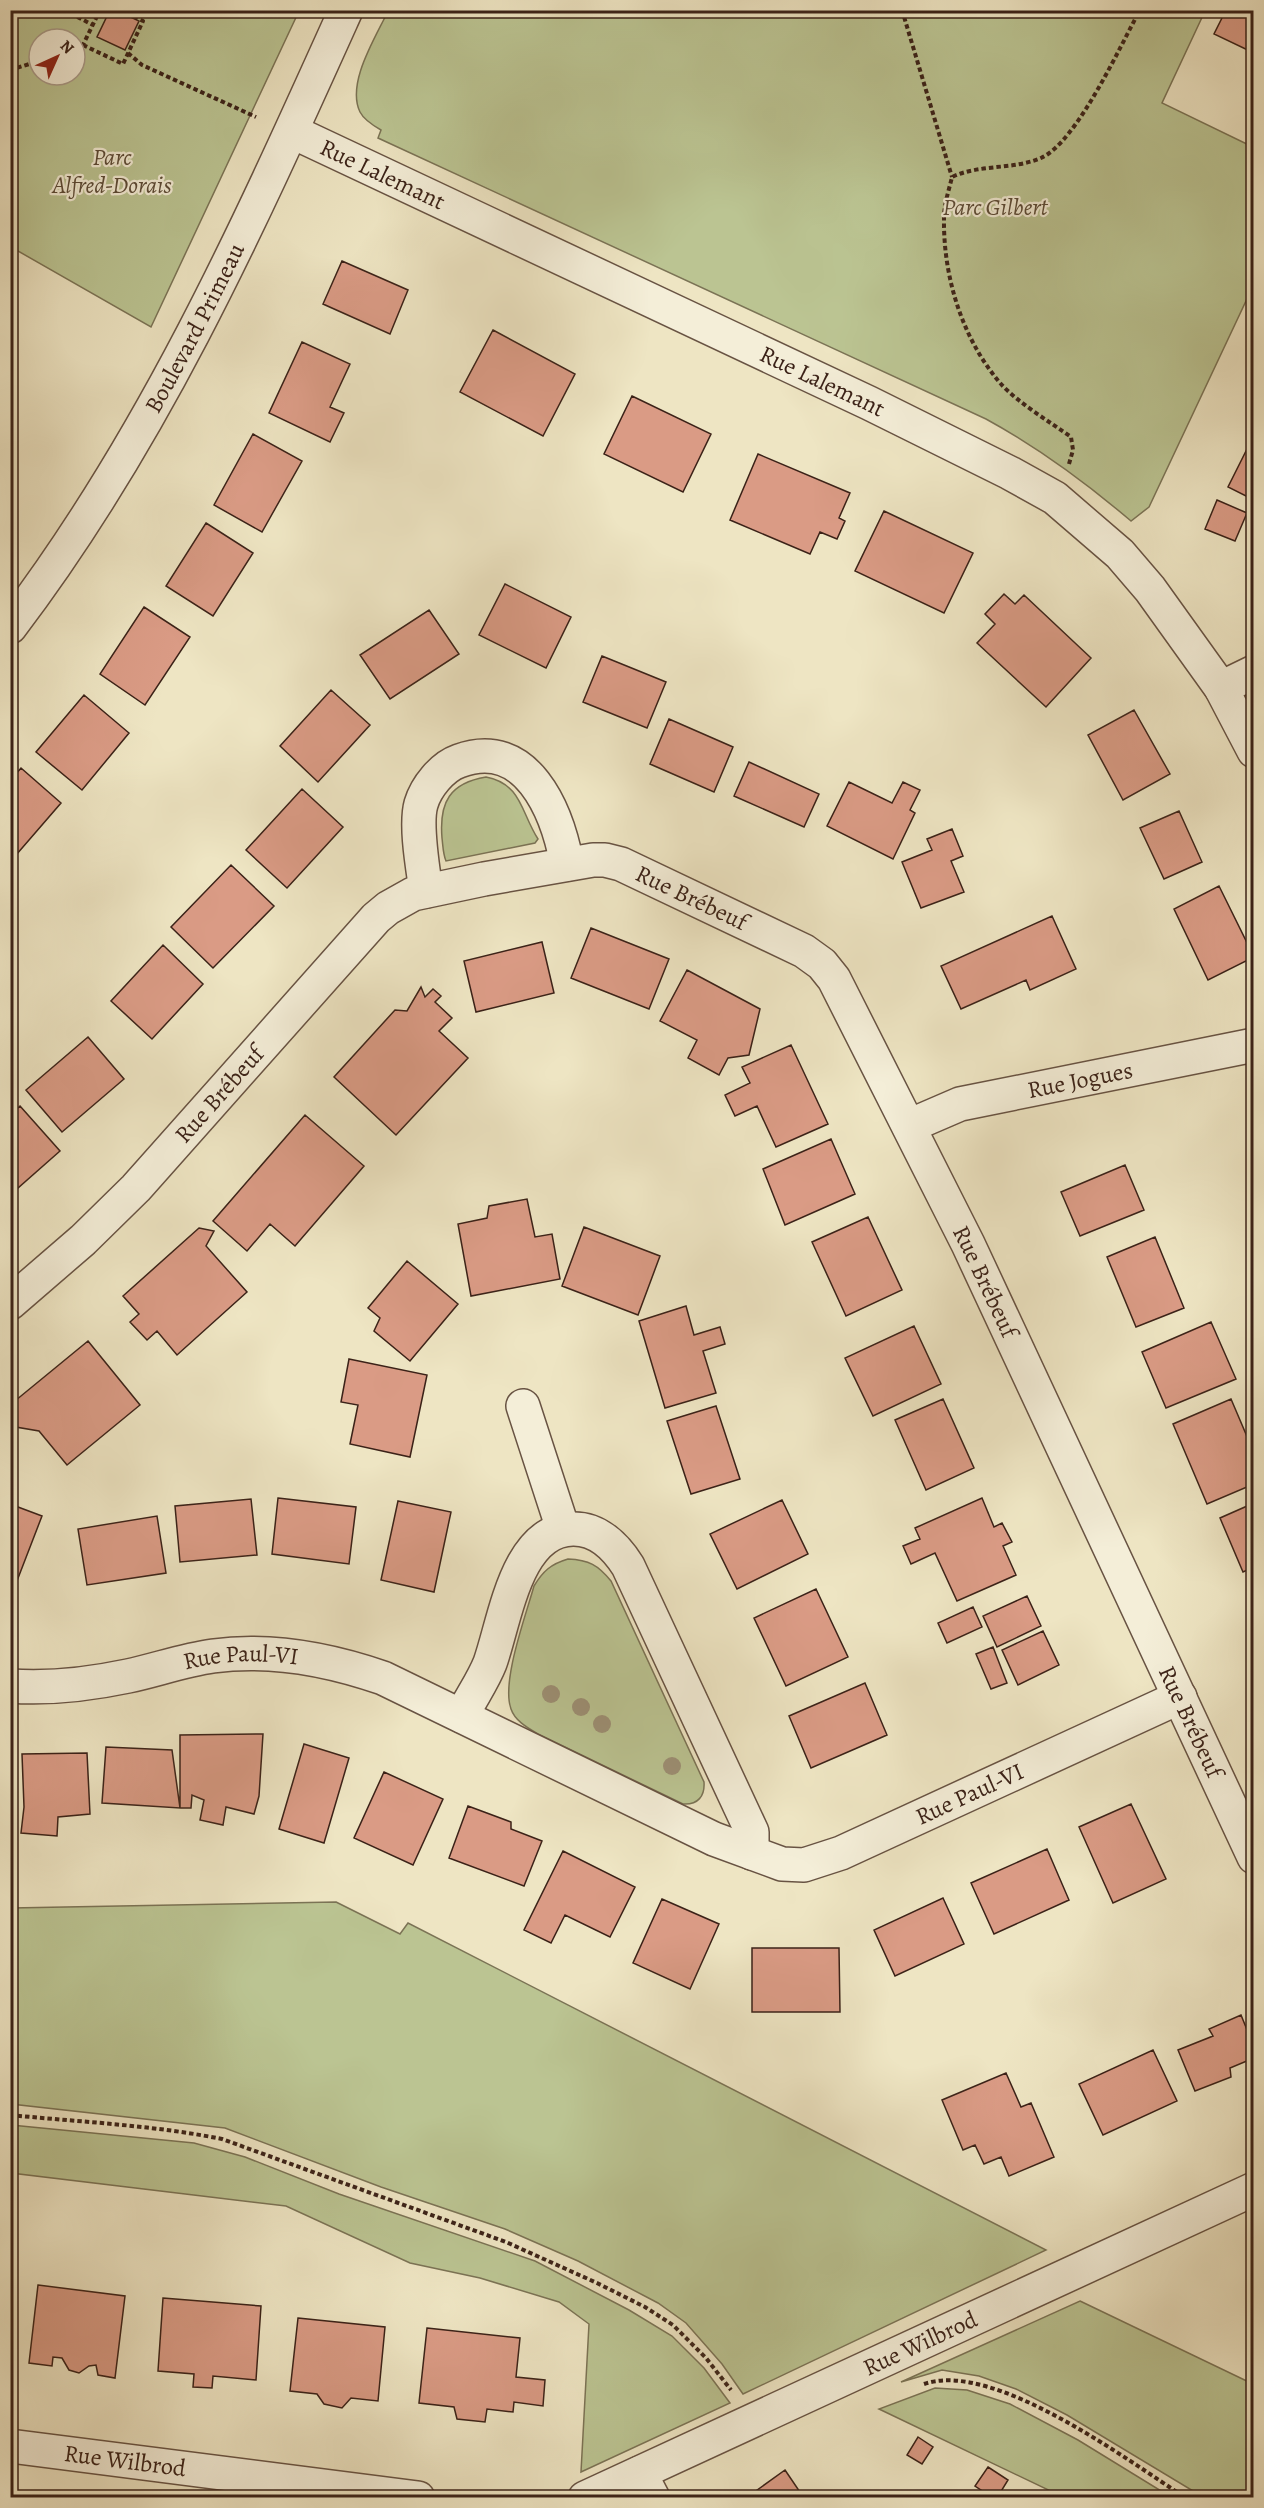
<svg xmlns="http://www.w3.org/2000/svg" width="1264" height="2508" font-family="Alegreya,serif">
<rect width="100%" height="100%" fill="#eee5c3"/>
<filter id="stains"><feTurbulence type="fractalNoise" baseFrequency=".00333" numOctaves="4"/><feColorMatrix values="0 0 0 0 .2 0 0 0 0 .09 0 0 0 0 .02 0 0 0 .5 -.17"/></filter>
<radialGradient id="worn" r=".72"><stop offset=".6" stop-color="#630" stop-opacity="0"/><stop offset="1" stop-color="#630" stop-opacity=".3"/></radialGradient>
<path fill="#bbc492" stroke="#7b7355" stroke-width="1.5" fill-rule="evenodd" d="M 11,11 L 299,11 L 151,327 L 11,247 ZM 39,39 L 75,39 L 75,75 L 39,75 Z
M 388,11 L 1205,11 L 1162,103 L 1253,147 L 1253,286 L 1149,507 L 1131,521 C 1085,482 1039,448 986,419 L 378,138 L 381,130 C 374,126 364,120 360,112 C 346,83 376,37 388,11 Z
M 486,777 C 522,784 521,813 538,839 L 535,843 L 446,861 C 443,854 443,846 442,838 C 439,802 450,783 486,777 Z
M 568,1559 C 589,1560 598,1565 611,1581 L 704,1782 C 705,1796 698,1805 683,1804 L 538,1734 C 528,1728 515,1721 511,1709 C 501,1682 526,1615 534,1586 C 543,1571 551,1564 568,1559 Z
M 336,1902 L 400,1934 L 408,1923 L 1046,2250 L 743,2394 L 722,2364 L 686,2323 L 658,2303 L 578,2261 L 505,2229 L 381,2187 L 225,2128 L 11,2104 L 11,1908 Z
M 11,2125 L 194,2143 L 245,2157 L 339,2194 L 535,2261 L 629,2310 L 672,2336 L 704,2368 L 730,2403 L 581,2472 L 589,2324 L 559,2302 L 480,2278 L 410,2263 L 286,2206 L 11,2173 Z
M 1080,2301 L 1253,2384 L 1253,2497 L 1203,2497 L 1067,2415 L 1016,2389 L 979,2376 L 942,2370 L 901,2382 Z
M 935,2388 L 967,2390 L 1010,2404 L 1078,2440 L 1171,2497 L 1063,2497 L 879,2409 Z"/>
<path fill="#da9b85" stroke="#3b2218" stroke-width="1.5" d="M 110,10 L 116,10 L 139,21 L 125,50 L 97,37 Z
M 1226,10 L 1254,10 L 1254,53 L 1214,34 Z
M 342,261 L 408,290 L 390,334 L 323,304 Z
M 493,330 L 575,374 L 543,436 L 460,392 Z
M 302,342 L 350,364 L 330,407 L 344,413 L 330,442 L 269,413 Z
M 632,396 L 711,434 L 683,492 L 604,454 Z
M 253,434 L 302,461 L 262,532 L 214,505 Z
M 1254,435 L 1254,500 L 1228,487 Z
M 758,454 L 850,493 L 839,518 L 845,521 L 837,539 L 820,532 L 810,554 L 730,520 Z
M 1217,500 L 1247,513 L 1235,541 L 1205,529 Z
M 884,511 L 973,553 L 944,613 L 855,571 Z
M 206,523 L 253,553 L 213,616 L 166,586 Z
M 505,584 L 571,617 L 546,668 L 479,635 Z
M 1004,594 L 1015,604 L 1024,595 L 1091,658 L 1046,707 L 977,643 L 995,624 L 985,614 Z
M 144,607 L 190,637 L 145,705 L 100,674 Z
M 429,610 L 459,654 L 390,699 L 360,655 Z
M 602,656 L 666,682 L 647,728 L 583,702 Z
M 331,690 L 370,725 L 318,782 L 280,746 Z
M 84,695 L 129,733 L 82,790 L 36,752 Z
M 1134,710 L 1170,774 L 1123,800 L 1088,735 Z
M 669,719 L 733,747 L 714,792 L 650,764 Z
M 749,762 L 819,794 L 804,827 L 734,796 Z
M 21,768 L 61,803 L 10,862 L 10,781 Z
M 849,782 L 892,803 L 903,782 L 920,790 L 910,810 L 915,813 L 893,859 L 827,826 Z
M 302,789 L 343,827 L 287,888 L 246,850 Z
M 1179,811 L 1202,862 L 1164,879 L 1140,828 Z
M 952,829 L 963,856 L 951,861 L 964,892 L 921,908 L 902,862 L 932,850 L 927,839 Z
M 231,865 L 274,906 L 213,968 L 171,927 Z
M 1219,886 L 1254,957 L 1208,980 L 1174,909 Z
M 1052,916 L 1076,969 L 1030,990 L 1026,980 L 961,1009 L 941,966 Z
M 591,928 L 669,959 L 649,1009 L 571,978 Z
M 542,942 L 554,993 L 476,1012 L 464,961 Z
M 163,945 L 203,984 L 152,1039 L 111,1001 Z
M 687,970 L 760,1009 L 749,1055 L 728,1058 L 719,1075 L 688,1058 L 697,1040 L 660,1021 Z
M 421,987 L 425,997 L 433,989 L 441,996 L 435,1002 L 452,1018 L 439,1031 L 468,1058 L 396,1135 L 334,1077 L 395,1010 L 407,1011 Z
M 88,1037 L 124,1079 L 62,1132 L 26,1090 Z
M 791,1045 L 828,1124 L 776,1147 L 757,1106 L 735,1116 L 725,1095 L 750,1083 L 742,1067 Z
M 20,1106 L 60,1151 L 10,1195 L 10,1115 Z
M 305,1115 L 364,1166 L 295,1246 L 270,1224 L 247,1251 L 213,1221 Z
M 831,1139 L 855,1194 L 785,1225 L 763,1169 Z
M 1125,1165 L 1144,1210 L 1080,1236 L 1061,1192 Z
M 527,1199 L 535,1237 L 552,1234 L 560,1279 L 471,1296 L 458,1224 L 487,1218 L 489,1206 Z
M 868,1217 L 902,1290 L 846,1316 L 812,1242 Z
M 584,1227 L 660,1256 L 638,1315 L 562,1286 Z
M 199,1228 L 214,1231 L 206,1246 L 247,1292 L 177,1355 L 157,1331 L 147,1340 L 130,1322 L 139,1314 L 123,1296 Z
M 1155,1237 L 1184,1308 L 1136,1327 L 1107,1257 Z
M 407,1261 L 458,1304 L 410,1361 L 374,1331 L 380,1318 L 368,1308 Z
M 686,1306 L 694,1335 L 720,1327 L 725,1344 L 703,1351 L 716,1393 L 665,1408 L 639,1321 Z
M 1211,1322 L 1236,1379 L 1166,1408 L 1142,1352 Z
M 914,1326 L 941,1384 L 873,1416 L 845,1358 Z
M 88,1341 L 140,1405 L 67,1465 L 39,1431 L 10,1426 L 10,1405 Z
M 349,1359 L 427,1375 L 410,1457 L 350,1444 L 358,1405 L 341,1402 Z
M 943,1399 L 974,1468 L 926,1490 L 895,1420 Z
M 1231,1399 L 1254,1453 L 1254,1484 L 1207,1504 L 1173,1424 Z
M 716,1406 L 740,1479 L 691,1494 L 667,1421 Z
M 278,1498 L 356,1507 L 349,1564 L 272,1554 Z
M 982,1498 L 994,1527 L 1002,1523 L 1012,1542 L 1003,1546 L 1016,1575 L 957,1601 L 935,1553 L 911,1564 L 903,1546 L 920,1539 L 915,1528 Z
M 251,1499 L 257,1555 L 180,1562 L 175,1506 Z
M 782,1500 L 808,1554 L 737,1589 L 710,1534 Z
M 398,1501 L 451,1512 L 434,1592 L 381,1580 Z
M 1254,1503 L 1254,1567 L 1243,1572 L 1220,1518 Z
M 10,1504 L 42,1516 L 15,1586 L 10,1584 Z
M 157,1516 L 166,1573 L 87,1585 L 78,1529 Z
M 816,1589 L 848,1657 L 786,1686 L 754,1618 Z
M 1027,1596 L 1041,1626 L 997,1647 L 983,1616 Z
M 973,1607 L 982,1627 L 947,1643 L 938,1623 Z
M 1043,1631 L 1059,1665 L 1018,1685 L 1002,1650 Z
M 993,1647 L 1007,1683 L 991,1689 L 976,1654 Z
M 865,1683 L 887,1735 L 811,1768 L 789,1716 Z
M 263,1734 L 259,1796 L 254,1814 L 226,1807 L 223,1825 L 200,1820 L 204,1800 L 192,1795 L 191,1808 L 180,1808 L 180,1735 Z
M 304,1744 L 349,1758 L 324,1843 L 279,1829 Z
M 106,1747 L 172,1750 L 180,1808 L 102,1803 Z
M 87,1753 L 90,1814 L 58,1817 L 57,1836 L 21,1833 L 24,1807 L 22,1754 Z
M 384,1772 L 443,1799 L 413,1865 L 354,1838 Z
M 1131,1804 L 1166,1879 L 1113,1903 L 1079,1827 Z
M 468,1806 L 511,1822 L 511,1829 L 542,1841 L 524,1886 L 449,1858 Z
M 1047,1849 L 1069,1900 L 994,1934 L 971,1883 Z
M 563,1851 L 635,1887 L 610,1937 L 565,1915 L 551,1943 L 524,1930 Z
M 943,1898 L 964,1944 L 895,1976 L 874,1930 Z
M 662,1899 L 719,1924 L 690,1989 L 633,1963 Z
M 752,1948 L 839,1948 L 840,2012 L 752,2012 Z
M 1241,2015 L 1254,2047 L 1254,2058 L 1230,2068 L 1231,2077 L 1195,2091 L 1178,2050 L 1213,2036 L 1209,2029 Z
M 1153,2050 L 1177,2101 L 1103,2135 L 1079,2084 Z
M 1006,2073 L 1021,2107 L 1031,2103 L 1054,2157 L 1009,2176 L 1001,2157 L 984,2164 L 975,2145 L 963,2150 L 942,2100 Z
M 38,2285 L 125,2296 L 115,2378 L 98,2375 L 96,2365 L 89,2366 L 79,2373 L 69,2370 L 62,2358 L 53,2357 L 52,2366 L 29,2363 Z
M 163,2298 L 261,2306 L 256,2380 L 213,2376 L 212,2388 L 193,2387 L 194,2374 L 158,2371 Z
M 298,2318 L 385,2327 L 378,2401 L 351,2398 L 342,2408 L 324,2404 L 317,2394 L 290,2391 Z
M 427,2328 L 520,2338 L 516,2377 L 545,2380 L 543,2406 L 514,2402 L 513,2412 L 487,2409 L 485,2422 L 457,2419 L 454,2407 L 419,2403 Z
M 918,2437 L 933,2447 L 922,2464 L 907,2455 Z
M 988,2467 L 1008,2480 L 997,2498 L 993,2498 L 975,2486 Z
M 785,2470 L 804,2498 L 746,2498 Z"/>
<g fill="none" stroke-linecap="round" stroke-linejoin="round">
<g stroke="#685343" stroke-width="36">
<g id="minor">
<path id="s1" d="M 293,132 L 869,403 L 1010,473 L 1055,498 L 1120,554 L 1150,589 L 1221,688 L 1254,751"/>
<path id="s2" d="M 10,627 C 154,438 249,225 346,10"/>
<path d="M 1221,688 L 1254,672"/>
<path d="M 426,891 C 423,869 415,825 421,804 C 426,787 442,767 459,761 C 527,736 557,811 567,864"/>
<path id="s3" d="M 909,1126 L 960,1104 L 1254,1045"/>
<path id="s4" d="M 10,1303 L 83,1240 L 136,1188 L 376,918 L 388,908 L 413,894 L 484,879 L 593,860 L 605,860 L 621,864 L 804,951 L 822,964 L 834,979 L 968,1244 L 1254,1857"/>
<path d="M 523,1406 L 563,1529"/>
<path id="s5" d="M 10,1686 C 50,1689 90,1684 128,1676 C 156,1670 184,1660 213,1656 C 271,1648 328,1659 383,1678 L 714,1839 L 782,1864 L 804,1865 L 841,1853 L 1180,1697"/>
<path d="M 462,1716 C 470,1699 483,1681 490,1663 C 505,1621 516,1528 574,1529 C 598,1529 616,1547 628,1566 L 752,1832 L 752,1853"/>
<path id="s6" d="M 10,2446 L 418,2498"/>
<path d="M 640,2473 L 653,2498"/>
<path id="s7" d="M 585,2498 L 1254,2189"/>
</g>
</g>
<path stroke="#3b2218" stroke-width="4" stroke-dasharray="4.5 3" stroke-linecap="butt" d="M 64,10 L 93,25
M 902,10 L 952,177
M 83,45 L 123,64 L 143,21 L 122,10
M 75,50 L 83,45 L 100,10
M 128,53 L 142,65 L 256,117
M 10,70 L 39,61
M 1069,464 L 1073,450 L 1071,437 C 1050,422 1017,402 1001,384 C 962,339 943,276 944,218 C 944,204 949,190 952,177 C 979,164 1013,170 1041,158 C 1077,142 1120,46 1140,10
M 10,2115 C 81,2122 152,2125 222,2139 L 506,2242 L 597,2283 L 645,2307 L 673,2325 L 706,2358 L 731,2390
M 924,2384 C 994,2360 1127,2460 1186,2498"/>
<use href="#minor" stroke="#f4eed8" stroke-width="33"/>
</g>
<g fill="#9d9075">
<circle cx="551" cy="1694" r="9"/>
<circle cx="581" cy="1707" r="9"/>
<circle cx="602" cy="1724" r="9"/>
<circle cx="672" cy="1766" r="9"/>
</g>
<g text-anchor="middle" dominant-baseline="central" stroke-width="4.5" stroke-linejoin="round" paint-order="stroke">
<g font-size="24" font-style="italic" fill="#5b4a36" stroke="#f4eed8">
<text x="112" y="157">Parc<tspan x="112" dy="28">Alfred-Dorais</tspan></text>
<text x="995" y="207">Parc Gilbert</text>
</g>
<g font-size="24" fill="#3b2218" stroke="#f4eed8">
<text stroke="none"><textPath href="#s1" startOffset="99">Rue Lalemant</textPath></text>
<text stroke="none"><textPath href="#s2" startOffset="352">Boulevard Primeau</textPath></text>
<text stroke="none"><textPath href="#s1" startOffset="585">Rue Lalemant</textPath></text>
<text stroke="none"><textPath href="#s4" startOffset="866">Rue Brébeuf</textPath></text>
<text stroke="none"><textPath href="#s3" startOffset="178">Rue Jogues</textPath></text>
<text stroke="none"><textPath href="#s4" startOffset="296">Rue Brébeuf</textPath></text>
<text stroke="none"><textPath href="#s4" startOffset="1370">Rue Brébeuf</textPath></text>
<text stroke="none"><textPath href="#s5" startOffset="234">Rue Paul-VI</textPath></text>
<text stroke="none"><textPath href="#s4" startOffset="1856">Rue Brébeuf</textPath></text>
<text stroke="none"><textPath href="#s5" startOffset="1022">Rue Paul-VI</textPath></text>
<text stroke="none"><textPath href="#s7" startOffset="369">Rue Wilbrod</textPath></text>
<text stroke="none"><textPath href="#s6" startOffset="116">Rue Wilbrod</textPath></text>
</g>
</g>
<rect width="1264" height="2508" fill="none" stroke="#eee5c3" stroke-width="36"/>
<rect x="12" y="12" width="1240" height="2484" fill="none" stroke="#3b2218" stroke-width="3"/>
<rect x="18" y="18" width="1228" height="2472" fill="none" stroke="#3b2218" stroke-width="1.5"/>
<g transform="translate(57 57) rotate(45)"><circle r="28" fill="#f4eed8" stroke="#aa9c8b" stroke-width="1.5"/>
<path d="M0-4.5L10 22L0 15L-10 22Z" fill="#8f2418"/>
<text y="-9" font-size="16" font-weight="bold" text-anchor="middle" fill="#3b2218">N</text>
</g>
<rect width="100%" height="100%" filter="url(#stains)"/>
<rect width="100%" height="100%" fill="url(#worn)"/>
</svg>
